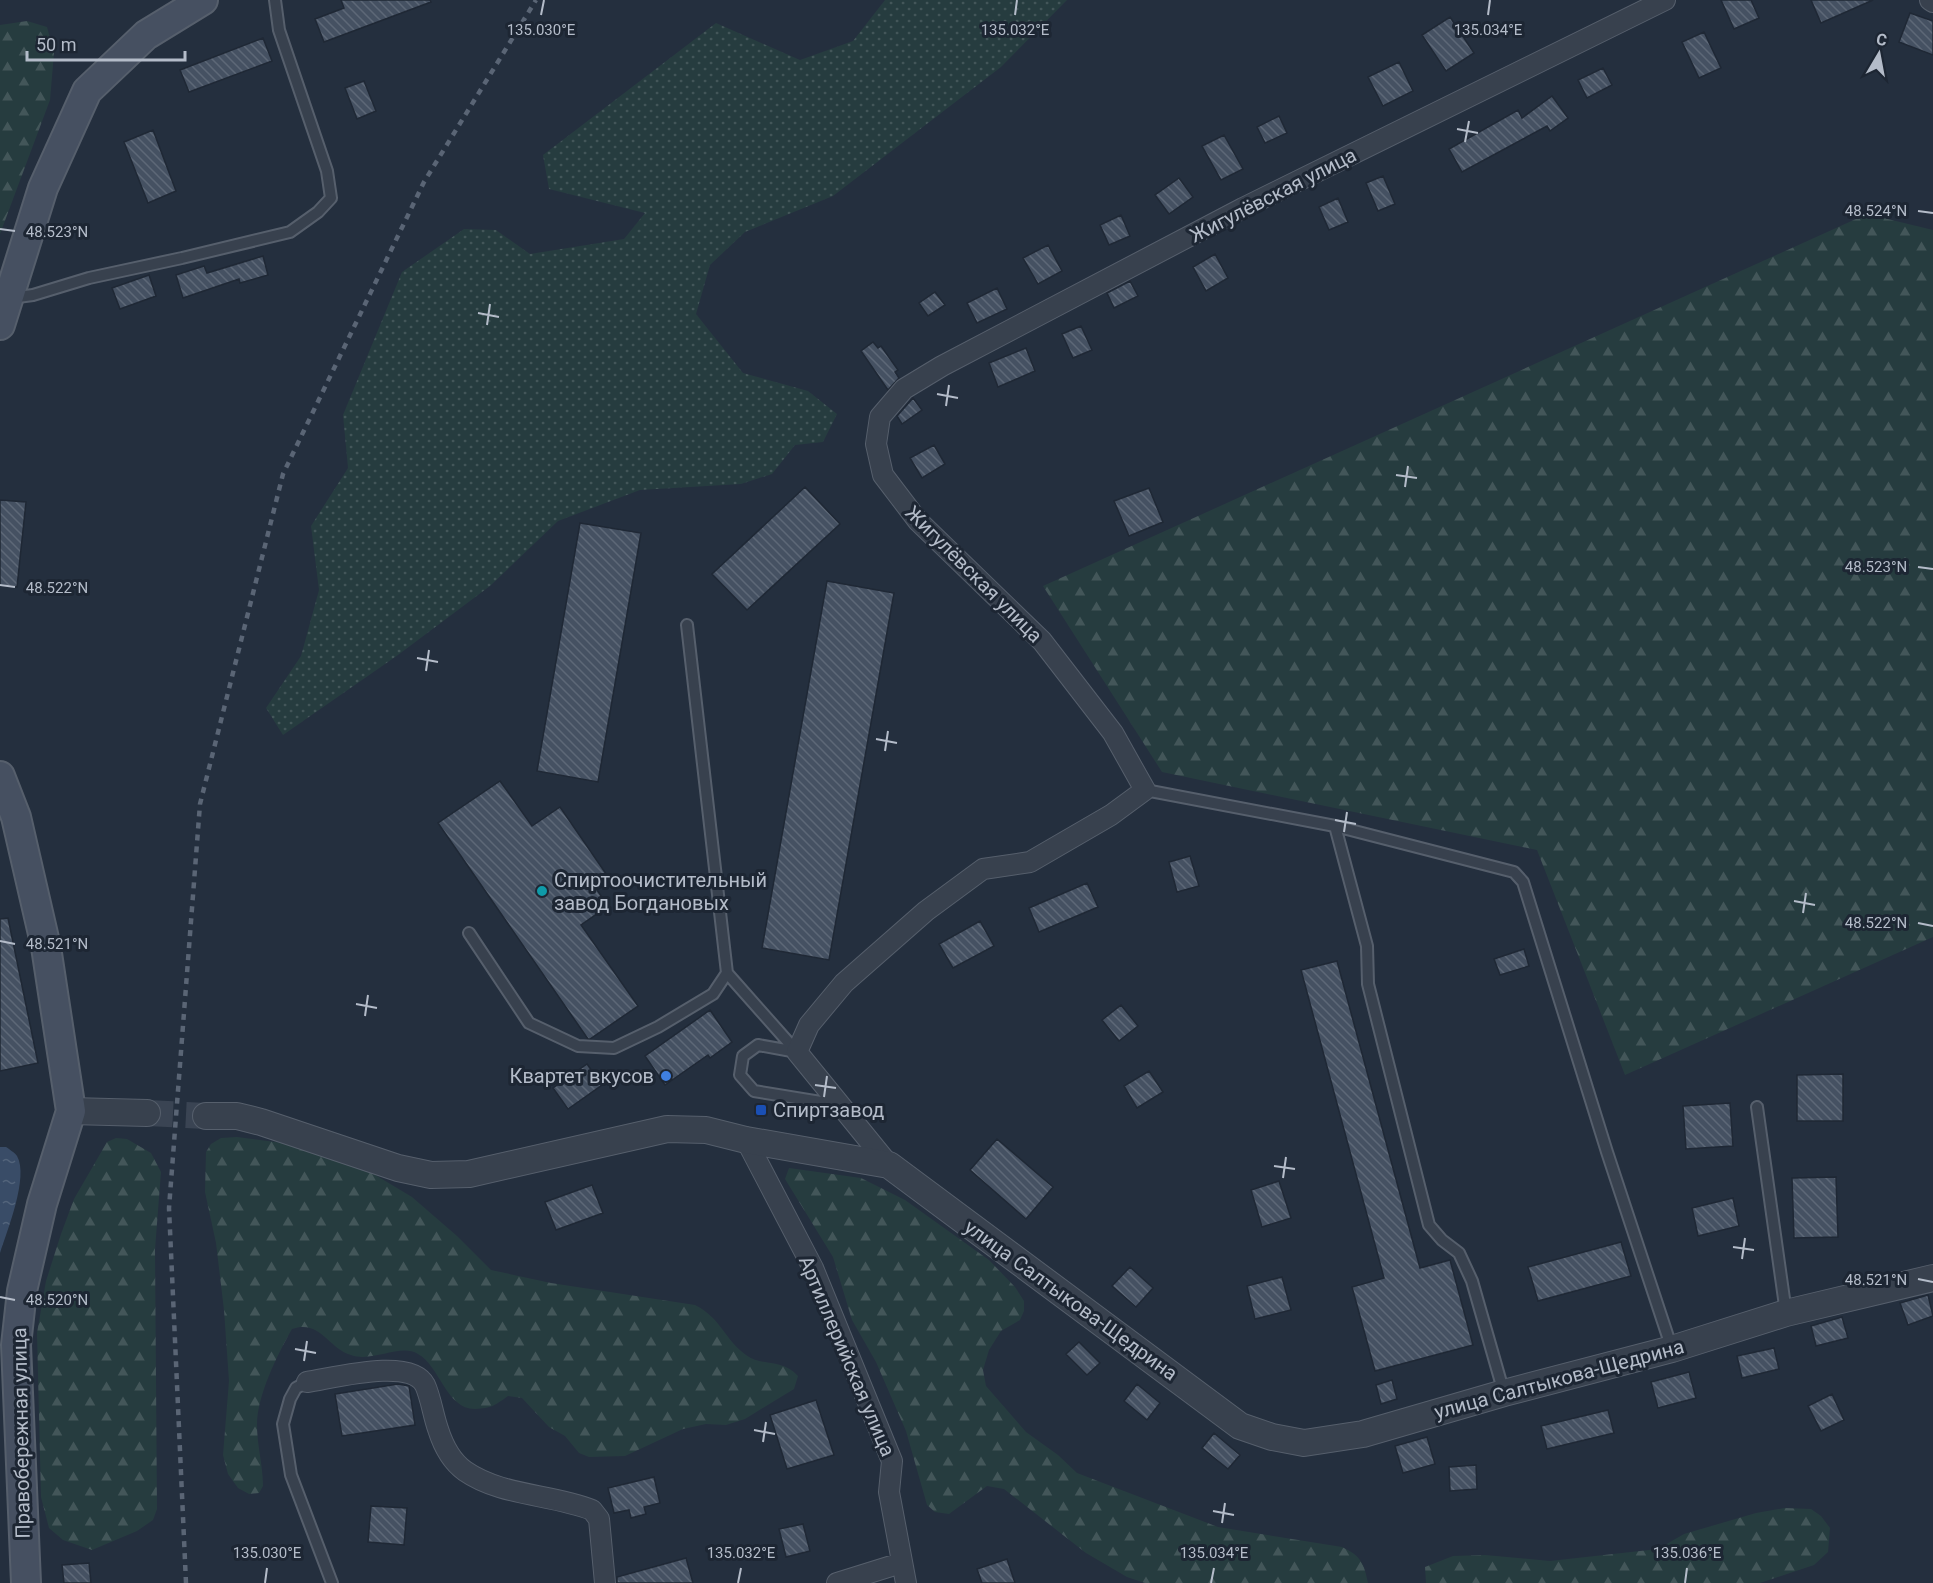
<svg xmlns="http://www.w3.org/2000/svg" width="1933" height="1583" font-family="Roboto,sans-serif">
<defs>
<pattern id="grass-dots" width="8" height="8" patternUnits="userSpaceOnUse" patternTransform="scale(1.5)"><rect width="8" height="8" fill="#263c3f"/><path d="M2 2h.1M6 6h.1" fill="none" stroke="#435659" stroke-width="1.8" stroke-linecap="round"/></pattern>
<pattern id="forest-firs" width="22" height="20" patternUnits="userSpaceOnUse" patternTransform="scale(1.5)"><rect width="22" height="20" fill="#263c3f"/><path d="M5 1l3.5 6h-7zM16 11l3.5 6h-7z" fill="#435659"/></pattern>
<pattern id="water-ripples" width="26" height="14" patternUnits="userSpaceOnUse" patternTransform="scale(1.5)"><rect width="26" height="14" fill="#394c67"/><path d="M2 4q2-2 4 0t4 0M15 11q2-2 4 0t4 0" fill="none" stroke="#53647b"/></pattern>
<pattern id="building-back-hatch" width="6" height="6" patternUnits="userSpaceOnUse" patternTransform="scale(1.5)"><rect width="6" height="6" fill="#455162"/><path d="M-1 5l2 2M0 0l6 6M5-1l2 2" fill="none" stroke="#5d6877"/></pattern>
</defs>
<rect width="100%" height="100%" fill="#242f3e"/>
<path fill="url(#grass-dots)" d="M 885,0 L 1067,0 L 1001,67 L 833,196 L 745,232 L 710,265 L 696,314 L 743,373 L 808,391 L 837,414 L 823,442 L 795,445 L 772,474 L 741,484 L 640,490 L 558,521 L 490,586 L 398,655 L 283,735 L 266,708 L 301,656 L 319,590 L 311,526 L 348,468 L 343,415 L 402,272 L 464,229 L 496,230 L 530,254 L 624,239 L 645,213 L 549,189 L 543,155 L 716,23 L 800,60 L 853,41 Z"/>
<path fill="url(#forest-firs)" d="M 27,21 L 47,27 L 54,53 L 50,100 L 0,234 L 0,25 Z
M 1867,214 L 1933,230 L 1933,937 L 1625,1075 L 1537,850 L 1162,772 L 1043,586 Z
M 237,1137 L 291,1144 L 367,1170 L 412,1197 L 457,1236 L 491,1270 L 551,1283 L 695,1305 C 721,1318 725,1340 746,1355 C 762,1367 781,1358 798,1376 L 794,1389 L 745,1419 L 726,1425 L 706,1424 L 683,1429 L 625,1456 L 589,1457 L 579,1453 L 565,1436 L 549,1427 L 522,1398 L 508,1396 C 494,1406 492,1408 475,1409 C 446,1409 440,1366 418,1354 C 400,1343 373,1363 351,1355 C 328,1348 320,1319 292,1329 C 277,1355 257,1396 257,1425 C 257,1445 263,1466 263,1486 L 259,1493 L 249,1494 L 238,1488 L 228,1474 L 223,1455 L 229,1381 L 224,1310 L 216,1243 L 205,1192 L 206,1152 L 211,1144 L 221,1138 Z
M 116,1138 L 127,1139 L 151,1153 L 161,1172 L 155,1249 L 157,1509 L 153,1520 L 137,1531 L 92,1550 L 63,1540 L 49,1528 L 41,1497 L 37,1333 L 46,1281 L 61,1234 L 74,1199 L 107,1142 Z
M 789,1168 L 861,1178 L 905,1200 L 989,1260 L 1015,1287 L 1024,1301 L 1024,1311 L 1020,1320 L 1001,1331 L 989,1350 L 983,1370 L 986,1386 L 1026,1432 L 1058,1455 L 1077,1473 L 1218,1527 L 1342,1547 C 1361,1556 1364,1563 1368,1583 L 1145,1583 L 1127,1577 L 1086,1553 L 1004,1489 L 987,1486 L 949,1514 L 935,1512 L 927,1505 L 906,1431 L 876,1362 L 852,1320 L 833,1257 L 785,1179 Z
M 1785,1508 L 1811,1509 L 1821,1516 L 1830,1528 L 1828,1552 L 1814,1565 L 1760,1583 L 1426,1583 L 1425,1567 L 1453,1556 L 1485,1555 L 1550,1561 L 1658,1549 L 1684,1534 L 1756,1513 Z"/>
<path fill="url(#water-ripples)" d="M 0,1147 L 6,1147 C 9,1149 15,1153 17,1156 C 29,1177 7,1231 0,1253 Z"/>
<path fill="url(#building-back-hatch)" stroke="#1f2835" stroke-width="1.5" d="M 341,0 L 430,0 L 431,2 L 324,42 L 315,19 L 344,8 Z
M 1721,0 L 1751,0 L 1759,18 L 1734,29 Z
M 1811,0 L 1873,0 L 1821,23 Z
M 1910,13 L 1933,21 L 1933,55 L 1899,42 Z
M 1450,17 L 1474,53 L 1446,71 L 1422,35 Z
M 1704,32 L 1721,68 L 1699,78 L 1682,42 Z
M 263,38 L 272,61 L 189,92 L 180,70 Z
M 1399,62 L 1413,91 L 1383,106 L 1368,77 Z
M 1603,68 L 1612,85 L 1587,98 L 1578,80 Z
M 364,81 L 376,111 L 357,119 L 345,88 Z
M 1552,96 L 1568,118 L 1550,131 L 1547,126 L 1462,172 L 1449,149 L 1518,110 L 1522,118 Z
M 1279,116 L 1287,133 L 1265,143 L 1257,127 Z
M 153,130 L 176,191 L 148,203 L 124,142 Z
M 1224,135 L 1243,169 L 1221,180 L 1202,146 Z
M 1383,176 L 1395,204 L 1378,211 L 1366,183 Z
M 1179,178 L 1193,197 L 1169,214 L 1155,195 Z
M 1338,198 L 1348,222 L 1329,230 L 1319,207 Z
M 1121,215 L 1130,236 L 1109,245 L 1100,225 Z
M 1048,245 L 1062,271 L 1038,284 L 1023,258 Z
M 1215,254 L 1228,278 L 1206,291 L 1193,267 Z
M 263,256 L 268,275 L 240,283 L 239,279 L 183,298 L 176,275 L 204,266 L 207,273 Z
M 149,275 L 156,296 L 120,309 L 112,288 Z
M 1130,281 L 1138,296 L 1114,308 L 1107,293 Z
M 997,288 L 1007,309 L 977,323 L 967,303 Z
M 935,292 L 945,305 L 928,316 L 919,303 Z
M 1081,326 L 1092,350 L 1073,358 L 1062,334 Z
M 873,342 L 878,348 L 881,346 L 898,370 L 895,372 L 899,378 L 888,390 L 861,351 Z
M 1026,348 L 1035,371 L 998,387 L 989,363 Z
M 913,398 L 922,410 L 902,424 L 897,416 Z
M 934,445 L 945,464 L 922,478 L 910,458 Z
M 805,487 L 840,524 L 747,610 L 712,574 Z
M 1149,488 L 1163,522 L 1129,536 L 1114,501 Z
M 0,500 L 26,502 L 17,587 L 0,585 Z
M 580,523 L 641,533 L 598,782 L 537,771 Z
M 827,581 L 894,593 L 829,960 L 762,948 Z
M 500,781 L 532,826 L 560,807 L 611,881 L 597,890 L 608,906 L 581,925 L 638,1006 L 590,1039 L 588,1039 L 438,823 Z
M 1190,856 L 1199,886 L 1177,892 L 1169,862 Z
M 1087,883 L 1098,907 L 1039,932 L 1029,908 Z
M 8,918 L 38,1063 L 0,1071 L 0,919 Z
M 980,921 L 994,946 L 953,968 L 939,944 Z
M 1524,949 L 1529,966 L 1500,975 L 1494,959 Z
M 1337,961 L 1420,1268 L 1450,1260 L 1473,1345 L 1375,1371 L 1352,1287 L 1384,1278 L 1301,970 Z
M 1121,1005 L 1138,1026 L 1119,1041 L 1102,1020 Z
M 710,1010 L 732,1042 L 710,1058 L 708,1055 L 665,1085 L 645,1056 Z
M 587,1064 L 602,1085 L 568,1109 L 553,1088 Z
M 1149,1071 L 1163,1092 L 1137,1108 L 1124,1086 Z
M 1843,1074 L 1843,1121 L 1797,1121 L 1797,1075 Z
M 1730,1103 L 1733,1146 L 1686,1149 L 1683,1106 Z
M 997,1139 L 1053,1187 L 1026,1219 L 970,1170 Z
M 1836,1177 L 1838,1237 L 1794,1238 L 1792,1178 Z
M 1279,1181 L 1291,1218 L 1262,1227 L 1251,1190 Z
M 592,1185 L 603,1213 L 556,1230 L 545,1202 Z
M 1733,1198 L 1739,1226 L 1698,1236 L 1692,1208 Z
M 1621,1242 L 1631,1276 L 1538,1301 L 1528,1267 Z
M 1130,1267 L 1153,1288 L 1136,1307 L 1112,1286 Z
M 1282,1277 L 1291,1310 L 1255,1319 L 1247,1286 Z
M 1928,1295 L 1933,1316 L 1908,1325 L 1900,1303 Z
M 1842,1317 L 1848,1338 L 1816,1346 L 1811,1326 Z
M 1079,1342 L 1100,1363 L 1087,1375 L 1066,1354 Z
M 1774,1348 L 1779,1369 L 1742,1378 L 1737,1356 Z
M 1689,1372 L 1696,1398 L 1658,1408 L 1651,1382 Z
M 1392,1380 L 1397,1399 L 1381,1404 L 1376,1385 Z
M 398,1384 L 409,1386 L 415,1425 L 342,1436 L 335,1394 Z
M 1137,1384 L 1160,1403 L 1147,1420 L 1124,1401 Z
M 1832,1394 L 1844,1420 L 1821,1431 L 1808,1406 Z
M 816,1400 L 834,1455 L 787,1469 L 770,1415 Z
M 1608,1410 L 1614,1433 L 1547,1449 L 1541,1426 Z
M 1214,1433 L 1240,1455 L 1228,1469 L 1202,1448 Z
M 1427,1437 L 1435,1464 L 1403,1473 L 1395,1446 Z
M 1476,1465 L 1477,1489 L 1450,1491 L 1449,1467 Z
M 654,1477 L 660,1503 L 644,1507 L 646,1514 L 631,1518 L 629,1510 L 614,1513 L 608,1488 Z
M 371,1506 L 407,1508 L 404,1545 L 368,1542 Z
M 803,1524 L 810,1551 L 786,1557 L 779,1529 Z
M 686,1558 L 693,1583 L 617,1583 L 617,1577 Z
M 1007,1559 L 1015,1583 L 982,1583 L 977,1569 Z
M 89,1563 L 91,1583 L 64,1583 L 62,1565 Z"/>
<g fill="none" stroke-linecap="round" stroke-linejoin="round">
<path stroke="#3a4453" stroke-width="26" stroke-dasharray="26 13" stroke-linecap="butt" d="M 147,1113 L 206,1116"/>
<g stroke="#565f6c" stroke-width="14">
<path id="service" d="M 10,298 L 33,295 L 89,278 L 182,258 L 290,232 L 318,212 L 331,198 L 327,171 L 279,30 L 275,0
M 1145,790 L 1335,826 L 1514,872 L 1523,882 L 1607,1152 L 1672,1349
M 1335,826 L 1367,946 L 1368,984 L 1429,1225 L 1442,1240 L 1459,1253 L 1472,1281 L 1504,1393
M 469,933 L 529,1023 L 578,1046 L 614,1048 L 658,1027 L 713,994 L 727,973 L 687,625
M 727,973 L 797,1052
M 797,1052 L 758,1045 L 743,1056 L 740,1075 L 754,1091 L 839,1105
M 1757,1107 L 1786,1313
M 307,1382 L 296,1388 L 290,1399 L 283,1424 L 291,1475 L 332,1583"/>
</g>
<g stroke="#565f6c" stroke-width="22">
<path id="minor" d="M 1930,0 L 1933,2
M 746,1140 L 813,1268 L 892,1461 L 889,1492 L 906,1583
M 889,1165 L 797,1052 L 809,1025 L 844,983 L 926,911 L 983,869 L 1030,862 L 1111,815 L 1145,790 L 1113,733 L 1042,641 L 918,521 L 883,475 L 876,444 L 880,417 L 904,389 L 942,366 L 1243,208 L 1665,0
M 307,1382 C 334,1378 411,1357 425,1385 C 431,1398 433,1415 438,1429 C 443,1445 451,1461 465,1471 C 501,1496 551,1494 592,1510 L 599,1519 L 605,1583
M 837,1583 L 901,1563"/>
</g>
<g stroke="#565f6c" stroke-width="28">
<path id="tertiary" d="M 71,1111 L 147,1113
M 206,1116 L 237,1116 L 261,1122 L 398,1168 L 431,1175 L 469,1174 L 667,1129 L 706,1130 L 746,1140 L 889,1165 L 1240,1426 L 1272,1437 L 1304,1443 L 1363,1434 L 1504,1393 L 1672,1349 L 1786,1313 L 1933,1278"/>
</g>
<g stroke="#565f6c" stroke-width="32">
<path id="secondary" d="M 0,325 L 43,188 L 87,91 L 146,35 L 203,0
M 0,776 L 16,817 L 46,947 L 71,1111 L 42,1204 L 22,1291 L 16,1345 L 26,1583"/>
</g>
<use href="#service" stroke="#38414e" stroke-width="10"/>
<use href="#minor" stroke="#38414e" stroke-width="20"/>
<use href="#tertiary" stroke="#38414e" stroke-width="26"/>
<use href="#secondary" stroke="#465061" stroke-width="28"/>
<path stroke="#5a6575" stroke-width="4.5" stroke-dasharray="6 6" stroke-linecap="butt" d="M 186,1583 L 169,1208 L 200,804 L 283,474 L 424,182 L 536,0"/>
</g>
<path fill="none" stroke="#b4bcc9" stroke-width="2" d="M 541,15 L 544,0M 1015,15 L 1017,0M 1488,15 L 1490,0M 1457,129 L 1478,133M 1465,142 L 1469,121M 1918,211 L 1933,213M 0,229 L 15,231M 478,313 L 499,317M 487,325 L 490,304M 937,394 L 958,398M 946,406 L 949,385M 1396,475 L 1417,478M 1405,487 L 1408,466M 1918,567 L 1933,569M 0,585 L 15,587M 417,658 L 438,662M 426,671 L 429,650M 876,739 L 897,743M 885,751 L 888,731M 1335,820 L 1356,824M 1344,832 L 1347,812M 1794,901 L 1815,905M 1803,913 L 1806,893M 1918,923 L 1933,926M 0,941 L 15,944M 356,1004 L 377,1008M 365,1016 L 368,995M 815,1085 L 836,1088M 824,1097 L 827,1076M 1274,1166 L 1295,1169M 1283,1178 L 1286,1157M 1733,1247 L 1754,1250M 1742,1259 L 1745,1238M 1918,1279 L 1933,1282M 0,1297 L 15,1300M 295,1349 L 316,1353M 304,1361 L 307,1341M 754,1430 L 775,1434M 763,1442 L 766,1422M 1213,1511 L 1234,1515M 1222,1523 L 1225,1503M 265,1583 L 267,1568M 738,1583 L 741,1568M 1211,1583 L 1214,1568M 1685,1583 L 1687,1568"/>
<circle fill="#0f9aa8" stroke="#1d2633" stroke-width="2" cx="542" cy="891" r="6"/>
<circle fill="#3f7fe0" stroke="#1d2633" stroke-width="2" cx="666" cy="1076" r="6"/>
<rect fill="#1a4fb4" stroke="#1d2633" stroke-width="2" x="755" y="1104" width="12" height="12" rx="3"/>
<g text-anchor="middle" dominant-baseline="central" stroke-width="6" stroke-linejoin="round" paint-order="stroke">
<g font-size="20" fill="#b4bcc9" stroke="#1d2633">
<text transform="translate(1273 195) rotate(-27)">Жигулёвская улица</text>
<text transform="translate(974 574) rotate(45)">Жигулёвская улица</text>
<text transform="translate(1071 1300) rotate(36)">улица Салтыкова-Щедрина</text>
<text transform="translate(847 1356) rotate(67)">Артиллерийская улица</text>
<text transform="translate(1559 1379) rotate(-15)">улица Салтыкова-Щедрина</text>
<text transform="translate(21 1433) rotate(-91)">Правобережная улица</text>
</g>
<g font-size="20" fill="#b4bcc9" stroke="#1d2633" text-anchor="start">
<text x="554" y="880">Спиртоочистительный<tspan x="554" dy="23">завод Богдановых</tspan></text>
<text x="654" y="1076" text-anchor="end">Квартет вкусов</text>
<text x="773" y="1110">Спиртзавод</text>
</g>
</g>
<g font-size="15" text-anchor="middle" fill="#b4bcc9" stroke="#1d2633" stroke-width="6" stroke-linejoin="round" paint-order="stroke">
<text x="541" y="35">135.030°E</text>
<text x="1015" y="35">135.032°E</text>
<text x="1488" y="35">135.034°E</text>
<text x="1876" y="216">48.524°N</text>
<text x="57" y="237">48.523°N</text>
<text x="1876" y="572">48.523°N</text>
<text x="57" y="593">48.522°N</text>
<text x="1876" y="928">48.522°N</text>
<text x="57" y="949">48.521°N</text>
<text x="1876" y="1285">48.521°N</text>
<text x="57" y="1305">48.520°N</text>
<text x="267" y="1558">135.030°E</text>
<text x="741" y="1558">135.032°E</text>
<text x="1214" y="1558">135.034°E</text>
<text x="1687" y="1558">135.036°E</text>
</g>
<g transform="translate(1879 54) rotate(10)" stroke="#1d2633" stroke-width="4.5" paint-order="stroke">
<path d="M0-4.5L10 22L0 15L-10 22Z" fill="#b4bcc9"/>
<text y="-9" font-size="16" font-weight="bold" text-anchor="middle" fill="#b4bcc9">С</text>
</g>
<path d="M27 51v9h158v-9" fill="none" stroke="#b4bcc9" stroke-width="3"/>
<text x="36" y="51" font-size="18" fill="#b4bcc9" stroke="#1d2633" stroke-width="4.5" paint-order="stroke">50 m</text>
</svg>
